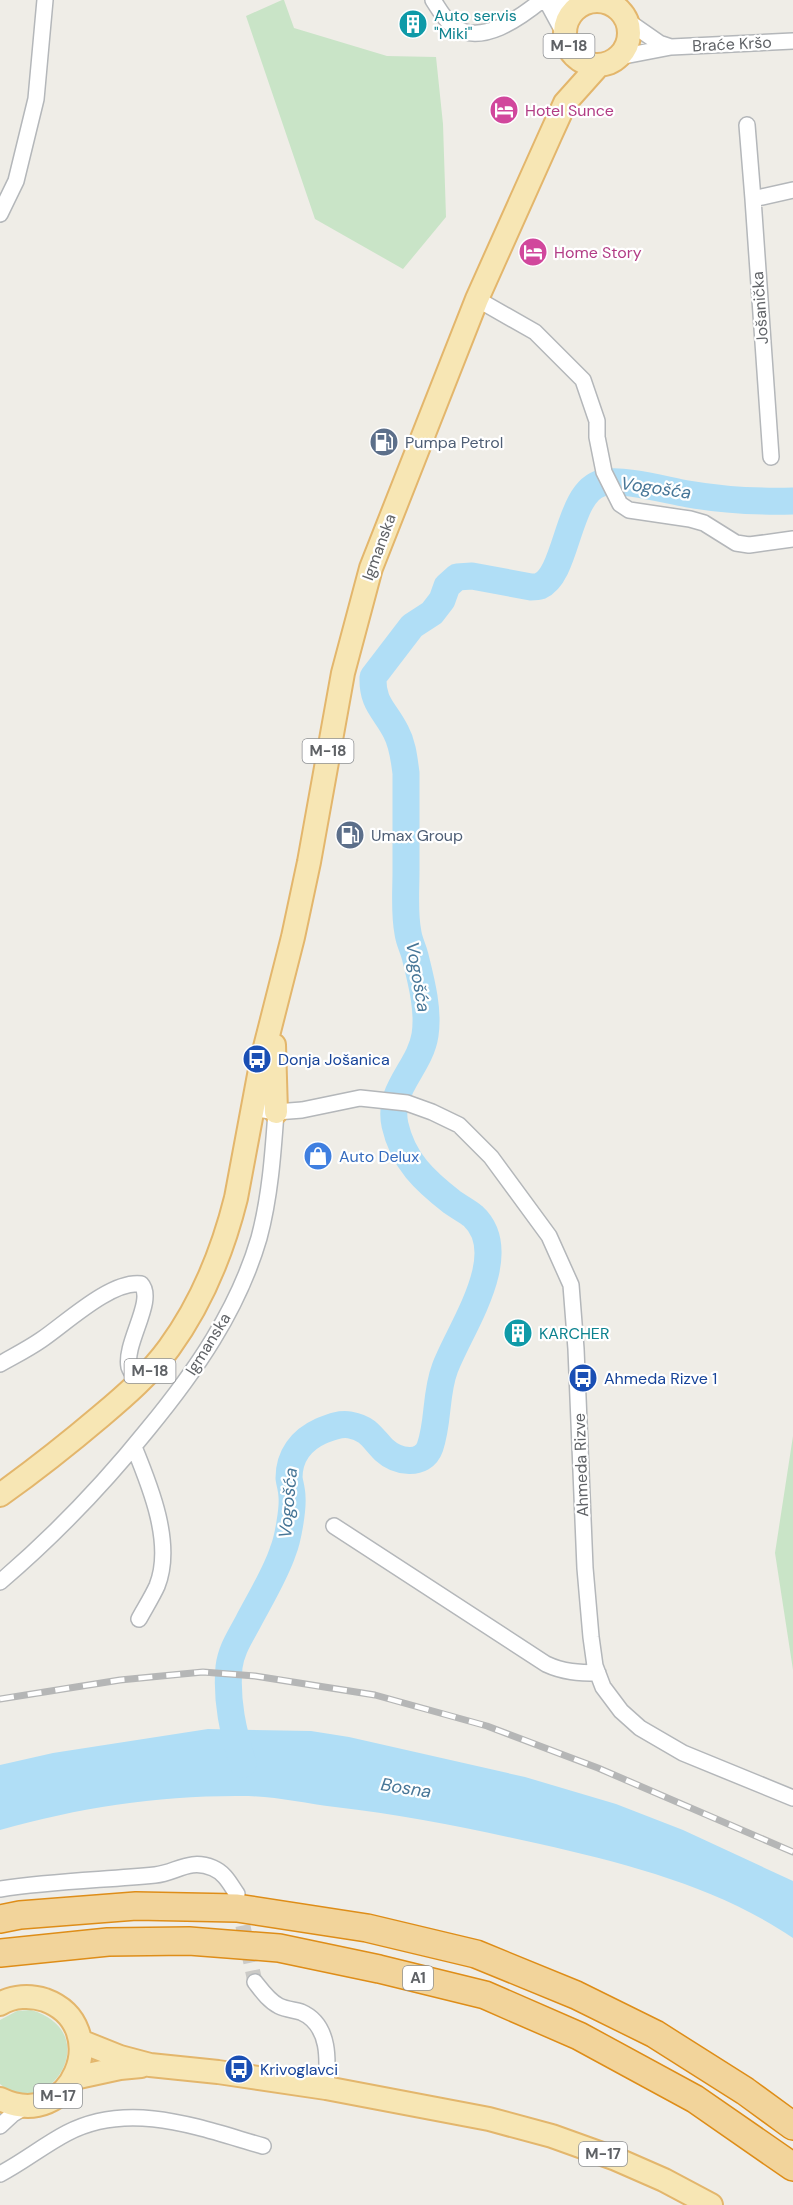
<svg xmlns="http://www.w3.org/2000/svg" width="793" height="2205" font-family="'DM Sans',sans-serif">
<rect width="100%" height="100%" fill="#efede7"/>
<path fill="#c9e4c7" d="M 282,0 L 284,0 L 294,28 L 387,56 L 436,57 L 443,124 L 446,217 L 403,269 L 315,219 L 246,16 Z
M 793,1436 L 793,1670 L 775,1553 Z
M 31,2010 C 108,2033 46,2125 0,2084 L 0,2020 L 17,2011 Z"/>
<path fill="#b0def6" d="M 208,1729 L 311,1731 L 349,1737 L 525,1777 L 616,1804 L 683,1830 L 793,1881 L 793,1938 C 718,1887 628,1864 540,1844 C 473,1829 404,1815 335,1807 C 303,1803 269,1795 236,1796 C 155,1796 78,1808 0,1830 L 0,1765 L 53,1753 Z"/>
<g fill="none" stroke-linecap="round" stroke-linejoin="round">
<path stroke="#b0def6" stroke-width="27" d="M 243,1764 C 233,1731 226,1701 229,1667 C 231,1650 240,1637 248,1622 C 259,1601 276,1573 283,1551 C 288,1539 293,1509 292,1497 C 292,1490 290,1485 289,1478 C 289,1456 301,1440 321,1431 C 331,1427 340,1423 350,1425 C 356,1426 363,1429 367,1432 C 373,1437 378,1444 384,1450 C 397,1462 423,1467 430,1447 C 439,1421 435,1394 445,1368 C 460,1328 514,1254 473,1216 C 467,1211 459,1207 452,1202 C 425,1181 403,1161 395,1125 C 387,1089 420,1068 425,1035 C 429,1010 421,980 415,956 C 413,948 409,941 408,933 C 404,913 406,892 406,871 C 406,839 406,806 406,773 C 404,759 403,745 396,732 C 385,710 372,704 373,677 L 412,626 L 432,613 L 442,600 L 447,586 L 457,577 L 472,576 L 531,587 C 534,587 537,587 540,586 C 568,574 567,491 602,483 C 623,478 665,490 688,494 C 723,500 757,502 793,501"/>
<path stroke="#cbcac7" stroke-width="15" stroke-dasharray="15 8" stroke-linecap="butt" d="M 238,1903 L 255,1982"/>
<g stroke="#b4b7ba" stroke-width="18">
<path id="minor" d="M 433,0 C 439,9 444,19 453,26 C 481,47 521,17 542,0
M 546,0 L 566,37
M 550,0 L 573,9 L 580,6
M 626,20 L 659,43 L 671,47
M 619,57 L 671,47 L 793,41
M 747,125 L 753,199
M 0,214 L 16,181 L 36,99 L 45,0
M 477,299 L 535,332 L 583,380 L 597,421 L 597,437 L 604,472 L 620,504 L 629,510 L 690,519 L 704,523 L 736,543 L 749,545 L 793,539
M 771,457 L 753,199 L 793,190
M 252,1108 L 276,1112 L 302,1110 L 360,1098 L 407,1103 L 432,1112 L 459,1125 L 491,1157 L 549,1236 L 571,1285 L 576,1349 L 585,1568 L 591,1637 L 595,1666 L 603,1687 L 621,1711 L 640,1728 L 683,1753 L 793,1798
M 0,1364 C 14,1356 28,1349 41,1340 C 65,1324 111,1280 141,1284 C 156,1300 124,1343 129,1367 C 131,1373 136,1378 139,1383
M 134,1447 C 150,1486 174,1544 157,1586 C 152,1597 145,1608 139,1619
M 334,1526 L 546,1664 C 563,1672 579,1673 598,1673
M 0,1582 C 55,1535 103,1485 148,1429 C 195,1372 238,1310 259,1238 C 270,1197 273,1154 276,1112
M 0,1889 C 52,1881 103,1880 155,1875 C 176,1873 189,1858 213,1868 C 225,1873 230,1884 237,1894
M 255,1982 C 262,1991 269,2001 279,2006 C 285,2009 294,2010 301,2012 C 331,2025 328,2062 326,2088
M 0,2126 L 13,2114 L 25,2107
M 0,2174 C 23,2162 44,2145 67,2133 C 130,2100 200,2128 263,2146"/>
</g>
<g stroke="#e3b66c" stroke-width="26">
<path id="primary" d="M565 33a32 32 0 1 1 64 0a32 32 0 1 1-64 0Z
M 274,1045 L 276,1112
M 0,1495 C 35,1470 68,1444 101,1416 C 126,1395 150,1374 169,1348 C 201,1304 223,1250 236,1198 L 262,1059 L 293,937 L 309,862 L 343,673 L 371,568 L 477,299 L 550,136 L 565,103 L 599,65
M 0,2004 C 13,1996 30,1995 45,2000 C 115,2026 72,2134 0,2099
M 80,2041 L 120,2057 L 150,2065 L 218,2072 L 326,2088 L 489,2119 L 552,2136 L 616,2159 L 664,2180 L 711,2205
M 74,2078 L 120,2068 L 141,2066"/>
</g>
<g stroke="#de8d18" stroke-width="30">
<path id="motorway" d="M 0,1919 L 20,1915 L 136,1906 L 237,1908 L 367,1928 L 476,1954 L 576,1995 L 655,2034 L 745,2091 L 793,2126
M 0,1953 L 108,1942 L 189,1941 L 279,1948 L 379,1969 L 485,1995 L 579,2036 L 695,2099 L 793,2167"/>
</g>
<use href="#minor" stroke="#fff" stroke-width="15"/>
<use href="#primary" stroke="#f7e6b4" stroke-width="22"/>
<use href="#motorway" stroke="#f2d49b" stroke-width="27"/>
<g stroke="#b5b6b6" stroke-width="7">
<path id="rail" d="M 0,1699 L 120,1680 L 203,1672 L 255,1676 L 375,1695 L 487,1726 L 598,1768 L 793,1852"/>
</g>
<use href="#rail" stroke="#fff" stroke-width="4.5" stroke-dasharray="14" stroke-linecap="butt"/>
</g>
<defs>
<g id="building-disc" transform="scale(1.5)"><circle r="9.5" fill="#0f9aa8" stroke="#fff"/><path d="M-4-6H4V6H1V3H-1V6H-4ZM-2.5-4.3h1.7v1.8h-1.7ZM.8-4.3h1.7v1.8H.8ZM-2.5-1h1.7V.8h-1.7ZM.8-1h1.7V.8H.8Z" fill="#fff"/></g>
<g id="hotel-disc" transform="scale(1.5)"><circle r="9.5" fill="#d1479c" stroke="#fff"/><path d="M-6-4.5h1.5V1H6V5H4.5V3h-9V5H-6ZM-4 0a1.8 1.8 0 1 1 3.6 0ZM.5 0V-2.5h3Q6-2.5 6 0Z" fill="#fff"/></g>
<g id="fuel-disc" transform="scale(1.5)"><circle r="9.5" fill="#5c6f8a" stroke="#fff"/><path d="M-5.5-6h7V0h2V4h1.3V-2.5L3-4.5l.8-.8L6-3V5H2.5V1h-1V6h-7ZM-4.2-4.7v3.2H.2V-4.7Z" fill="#fff"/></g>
<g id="bus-disc" transform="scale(1.5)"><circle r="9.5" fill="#1a4fb4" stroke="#fff"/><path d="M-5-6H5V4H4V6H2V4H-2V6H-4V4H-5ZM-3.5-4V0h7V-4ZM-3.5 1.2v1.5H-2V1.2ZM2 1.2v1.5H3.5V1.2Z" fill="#fff"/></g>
<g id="shop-disc" transform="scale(1.5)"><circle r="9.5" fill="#3f7fe0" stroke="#fff"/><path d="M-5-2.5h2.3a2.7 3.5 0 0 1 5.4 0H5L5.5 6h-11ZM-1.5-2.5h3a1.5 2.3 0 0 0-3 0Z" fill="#fff"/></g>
</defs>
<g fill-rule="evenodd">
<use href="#building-disc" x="413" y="24"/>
<use href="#hotel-disc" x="504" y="110"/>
<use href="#hotel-disc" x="533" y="252"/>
<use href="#fuel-disc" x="384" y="442"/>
<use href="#fuel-disc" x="350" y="835"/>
<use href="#bus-disc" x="257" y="1059"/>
<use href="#shop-disc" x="318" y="1156"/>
<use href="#building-disc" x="518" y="1333"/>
<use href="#bus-disc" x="583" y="1378"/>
<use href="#bus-disc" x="239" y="2069"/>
</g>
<g text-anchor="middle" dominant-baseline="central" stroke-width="4.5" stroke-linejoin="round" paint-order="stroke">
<g fill="#fff" stroke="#8f9194" stroke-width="1.5">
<rect x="543.5" y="34" width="51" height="24" rx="4.5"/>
<rect x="302.5" y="739" width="51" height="24" rx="4.5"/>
<rect x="124.5" y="1359" width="51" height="24" rx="4.5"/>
<rect x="403" y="1966" width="30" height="24" rx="4.5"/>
<rect x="34" y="2084" width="48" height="24" rx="4.5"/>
<rect x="579" y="2142" width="48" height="24" rx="4.5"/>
</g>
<g font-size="15" font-weight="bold" fill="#5f6266">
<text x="569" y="46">M-18</text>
<text x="328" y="751">M-18</text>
<text x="150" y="1371">M-18</text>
<text x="418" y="1978">A1</text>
<text x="58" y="2096">M-17</text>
<text x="603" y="2154">M-17</text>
</g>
<g font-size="16" fill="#0d838f" stroke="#fff" text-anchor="start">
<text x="434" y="15">Auto servis<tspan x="434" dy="18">"Miki"</tspan></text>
<text x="539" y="1333">KARCHER</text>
</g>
<g font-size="16" fill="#5f6266" stroke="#fff">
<text transform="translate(732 44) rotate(-3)">Braće Kršo</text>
<text transform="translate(760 308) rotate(-94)">Jošanička</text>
<text transform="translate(379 547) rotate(-70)">Igmanska</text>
<text transform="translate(208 1344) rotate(-58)">Igmanska</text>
<text transform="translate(581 1465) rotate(-92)">Ahmeda Rizve</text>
</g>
<g font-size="16" fill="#b23c85" stroke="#fff" text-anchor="start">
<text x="525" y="110">Hotel Sunce</text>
<text x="554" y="252">Home Story</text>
</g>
<g font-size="16" fill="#4e5e75" stroke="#fff" text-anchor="start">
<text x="405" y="442">Pumpa Petrol</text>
<text x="371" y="835">Umax Group</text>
</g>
<g font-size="16" fill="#164399" stroke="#fff" text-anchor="start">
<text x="278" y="1059">Donja Jošanica</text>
<text x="604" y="1378">Ahmeda Rizve 1</text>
<text x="260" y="2069">Krivoglavci</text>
</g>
<g font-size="16" fill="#366cbe" stroke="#fff" text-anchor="start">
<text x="339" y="1156">Auto Delux</text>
</g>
<g font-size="18" font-style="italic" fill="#477697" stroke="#fff">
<text transform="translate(656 488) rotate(8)">Vogošća</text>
<text transform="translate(418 977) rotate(80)">Vogošća</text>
<text transform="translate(288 1503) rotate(-85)">Vogošća</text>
<text transform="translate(406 1788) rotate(9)">Bosna</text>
</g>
</g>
</svg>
